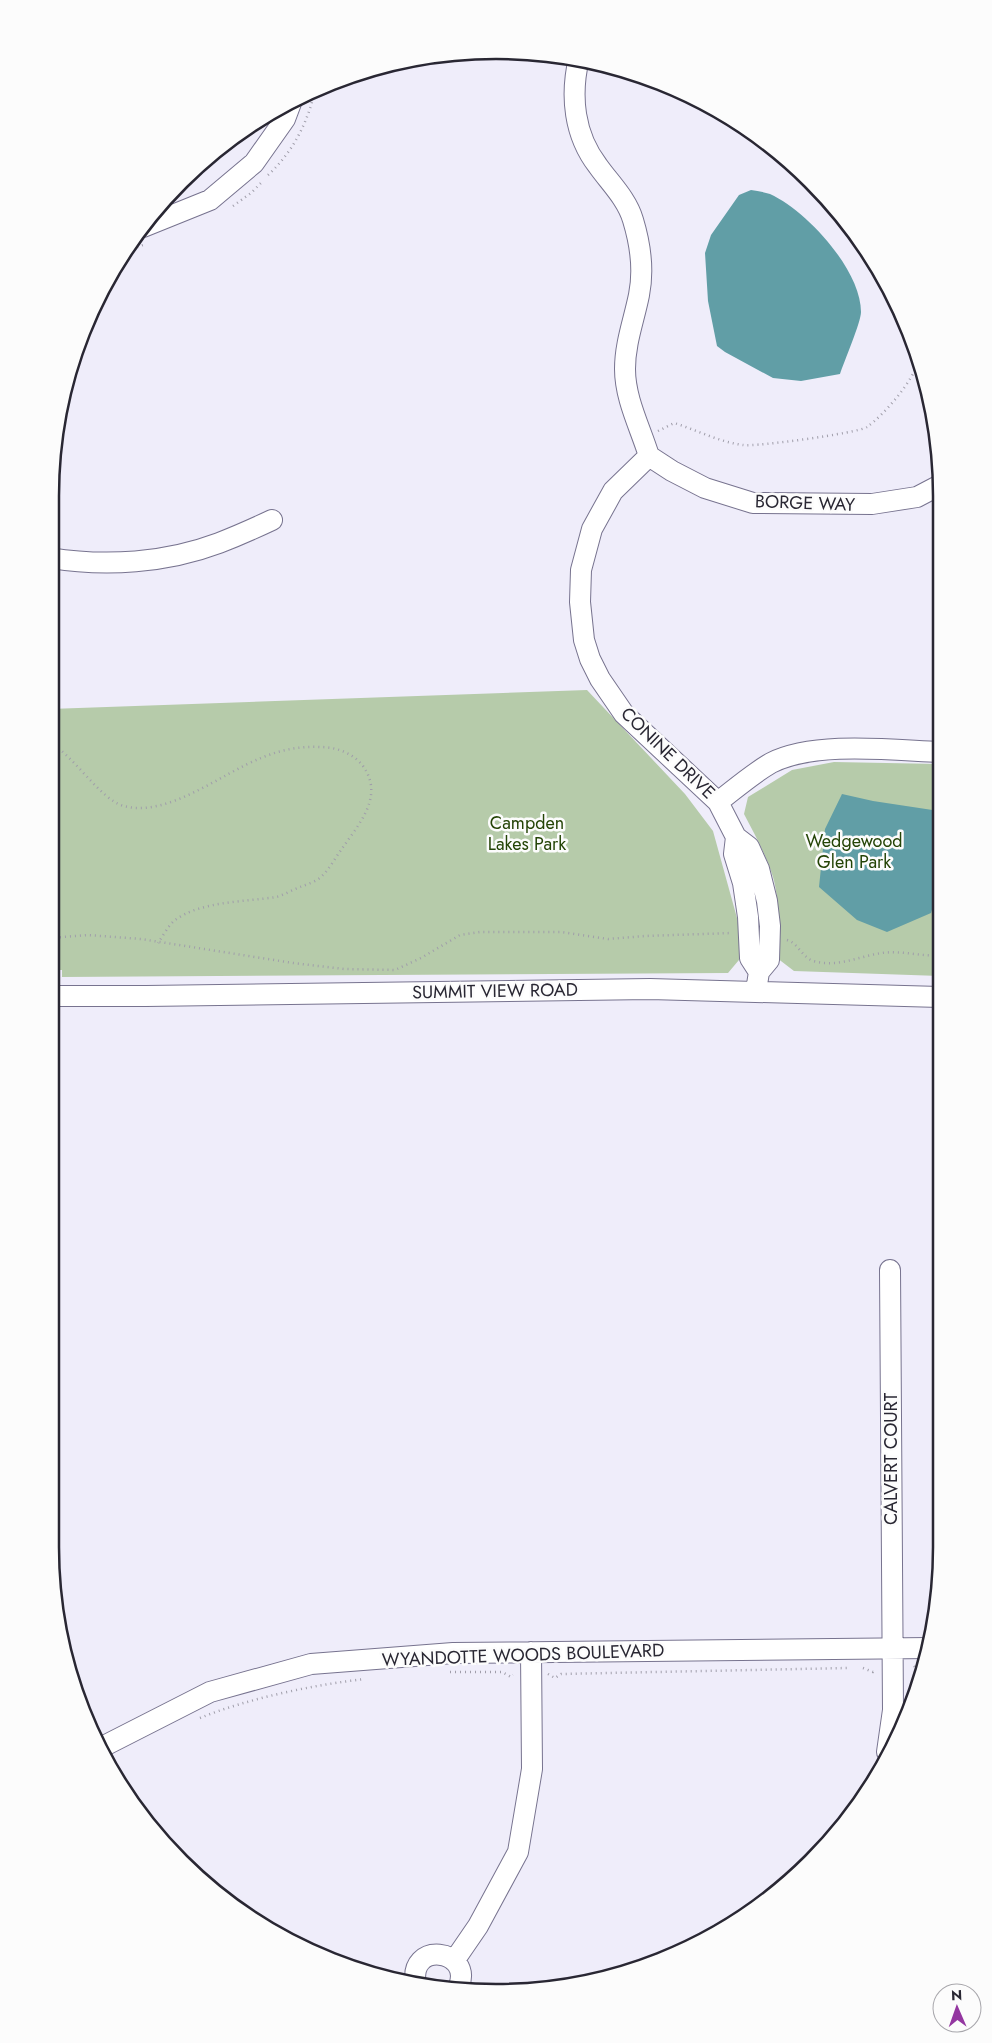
<svg xmlns="http://www.w3.org/2000/svg" width="992" height="2043" font-family="Jost,sans-serif">
<rect width="100%" height="100%" fill="#efedfa"/>
<path fill="#b6cbaa" d="M 587,690 L 685,794 L 713,831 L 737,918 L 744,954 L 728,973 L 62,977 L 62,970 L 50,970 L 50,709 Z
M 834,762 L 939,764 L 940,976 L 794,971 L 777,958 C 778,933 780,901 773,877 C 766,855 755,835 744,814 L 748,797 L 792,770 Z"/>
<path fill="#619ea6" d="M 751,190 C 757,191 764,192 770,194 C 807,211 861,270 861,312 C 861,322 844,362 840,374 L 801,381 L 773,378 L 725,352 L 717,346 L 708,301 L 705,253 L 711,235 L 739,195 Z
M 842,794 L 873,801 L 939,811 L 940,883 L 931,913 L 887,932 L 857,920 L 819,887 L 825,829 Z"/>
<g fill="none" stroke-linecap="round" stroke-linejoin="round">
<g stroke="#77738f" stroke-width="22">
<path id="minor" d="M 579,58 C 570,96 574,135 598,166 C 610,183 627,199 633,220 C 640,243 644,270 639,295 C 634,320 625,343 625,369 C 625,399 640,427 649,456
M 143,227 L 210,200 L 254,163 L 285,119 L 291,103
M 649,456 L 613,491 L 592,529 L 581,570 L 580,602 L 584,640 L 590,659 L 600,679 L 624,714 L 718,802 L 736,837 L 749,847 L 759,869 L 767,901 L 770,926 L 769,960 L 759,972 L 756,991
M 649,456 L 672,471 L 705,488 L 753,503 L 872,504 L 917,497 L 938,486
M 50,558 C 106,567 166,563 219,543 C 237,536 255,528 272,520
M 718,802 C 735,789 752,774 771,763 C 814,741 891,750 939,752
M 736,837 L 734,854 L 743,883 L 748,917 L 750,958 L 759,972
M 50,996 L 146,996 L 650,989 L 940,997
M 104,1746 L 210,1692 L 311,1664 L 453,1653 L 929,1648
M 887,1752 L 893,1710 L 890,1270
M 454,1961 L 478,1926 L 518,1852 L 532,1769 L 531,1652
M 416,1985 C 407,1940 473,1949 459,1986"/>
</g>
<path stroke="#a09eaa" stroke-width="2.5" stroke-dasharray="1 4" stroke-linecap="butt" d="M 268,175 C 293,152 308,122 315,90
M 233,206 L 251,193 L 263,181
M 123,252 L 143,245
M 658,431 L 674,423 C 697,430 719,442 743,445 C 755,447 859,433 867,427 C 884,415 913,381 918,362
M 50,743 C 74,755 100,800 124,806 C 168,818 222,773 261,758 C 280,750 299,746 320,747 C 336,747 353,753 363,766 C 385,797 358,825 341,850 C 335,858 330,868 323,875 C 318,881 308,884 300,887 C 292,890 284,895 276,897 C 245,902 199,901 174,921 C 168,926 163,936 158,943
M 50,938 L 88,935 L 141,939 L 293,963 L 344,969 L 395,970 L 421,958 L 460,935 L 480,932 L 561,932 L 608,939 L 645,936 L 732,933
M 787,940 C 798,943 802,957 813,961 C 838,968 859,956 882,953 C 902,950 921,957 940,955
M 914,1666 L 918,1671 L 923,1669
M 863,1668 L 873,1672 L 875,1670
M 450,1672 L 502,1672 L 511,1677 L 513,1675
M 548,1674 L 555,1678 L 561,1674 L 847,1668
M 200,1718 C 249,1698 313,1685 365,1679"/>
<use href="#minor" stroke="#fff" stroke-width="20"/>
</g>
<g text-anchor="middle" dominant-baseline="central" stroke-width="5" stroke-linejoin="round" paint-order="stroke">
<g font-size="18" fill="#292733" stroke="#fcfcfc">
<text transform="translate(805 503) rotate(2)">BORGE WAY</text>
<text transform="translate(668 753) rotate(44)">CONINE DRIVE</text>
<text transform="translate(495 991) rotate(-1)">SUMMIT VIEW ROAD</text>
<text transform="translate(891 1459) rotate(-90)">CALVERT COURT</text>
<text transform="translate(523 1655) rotate(-2)">WYANDOTTE WOODS BOULEVARD</text>
</g>
<g font-size="18" fill="#244406" stroke="#fcfcfc">
<text x="527" y="823">Campden<tspan x="527" dy="21">Lakes Park</tspan></text>
<text x="854" y="841">Wedgewood<tspan x="854" dy="21">Glen Park</tspan></text>
</g>
</g>
<path d="M0 0H992V2043H0ZM496 59H496A437 437 0 0 1 933 496V1547A437 437 0 0 1 496 1984H496A437 437 0 0 1 59 1547V496A437 437 0 0 1 496 59Z" fill="#fcfcfc" fill-rule="evenodd"/>
<path fill="none" stroke="#292733" stroke-width="2.5" d="M496 59H496A437 437 0 0 1 933 496V1547A437 437 0 0 1 496 1984H496A437 437 0 0 1 59 1547V496A437 437 0 0 1 496 59Z"/>
<g transform="translate(957 2008) rotate(358)"><circle r="24" fill="#fcfcfc" stroke="#a8a7ac"/>
<path d="M0-4L9 19L0 12L-9 19Z" fill="#9437a1"/>
<text y="-8" font-size="14" font-weight="bold" text-anchor="middle" fill="#292733">N</text>
</g>
</svg>
